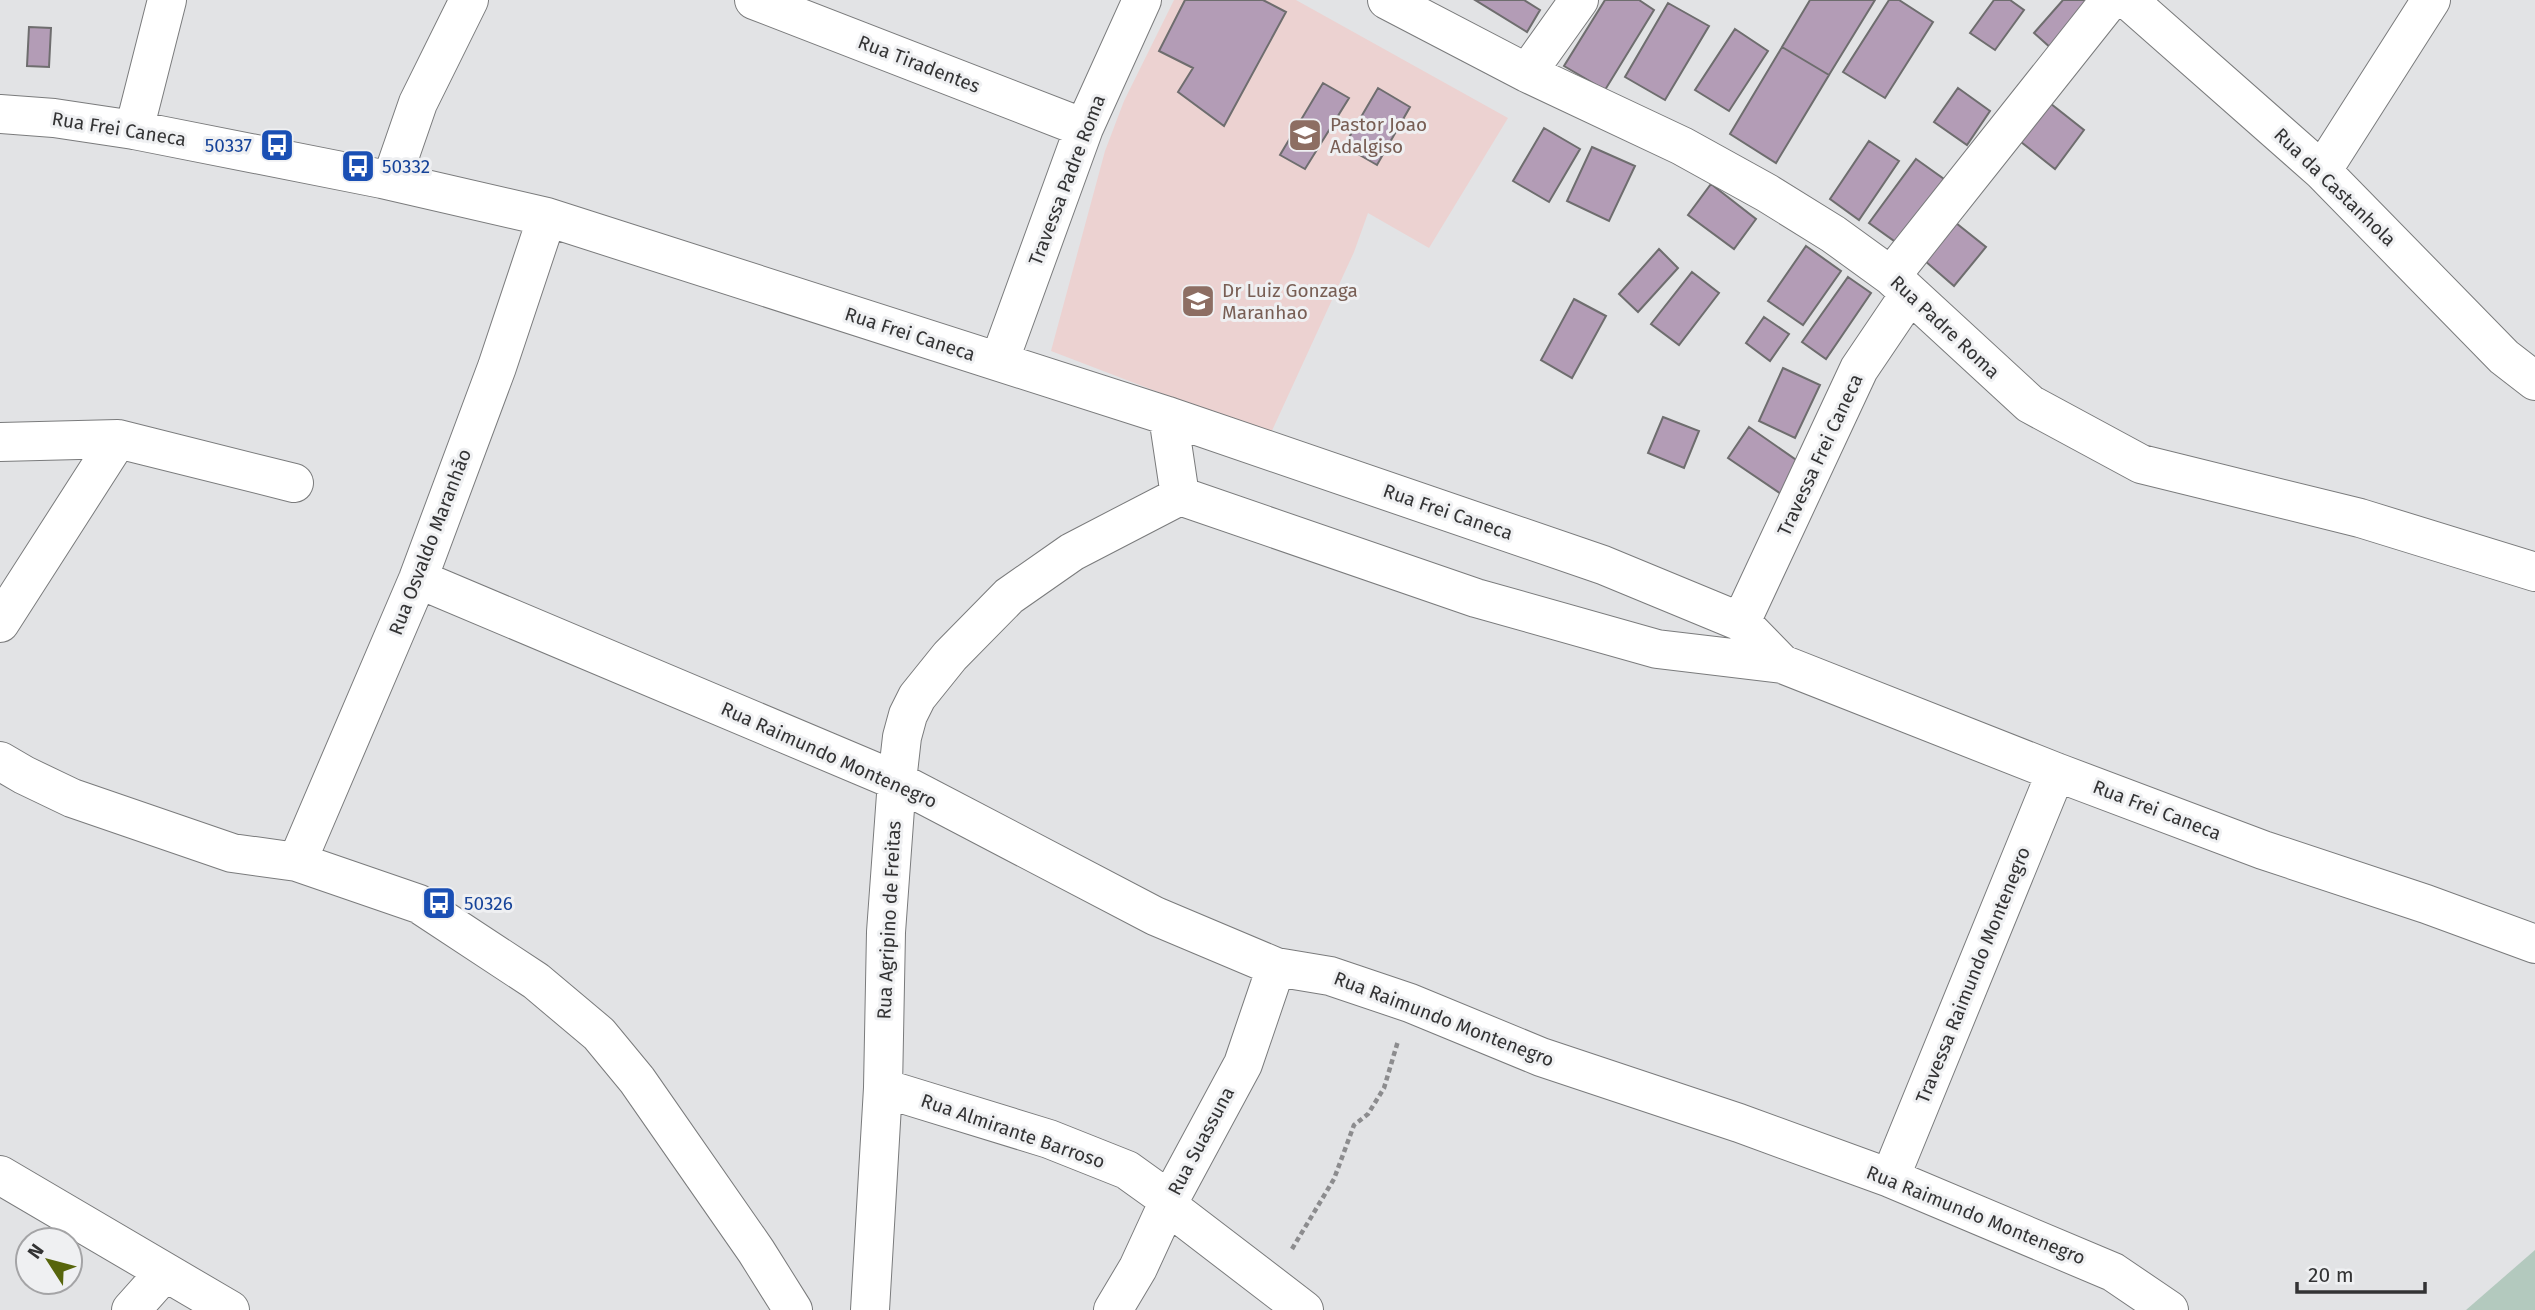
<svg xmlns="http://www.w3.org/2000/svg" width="2535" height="1310" font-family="'Fira Sans',sans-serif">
<rect width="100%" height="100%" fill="#e2e3e5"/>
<path fill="#ecd2d1" d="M 1174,0 L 1296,0 L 1508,118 L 1429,248 L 1368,213 L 1354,252 L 1270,435 L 1051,351 L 1105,151 L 1124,101 Z"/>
<path fill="#b3c9be" d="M 2535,1250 L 2535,1310 L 2466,1310 Z"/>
<path fill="#b39cb6" stroke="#6e6d6e" stroke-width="2" d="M 1185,0 L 1263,0 L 1286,12 L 1224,126 L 1178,92 L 1193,68 L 1159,51 Z
M 1475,0 L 1524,0 L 1540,10 L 1527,32 Z
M 1605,0 L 1639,0 L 1654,10 L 1605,90 L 1564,66 Z
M 1810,0 L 1875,0 L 1829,75 L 1782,47 Z
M 1889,0 L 1899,0 L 1933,22 L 1885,98 L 1843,72 Z
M 1994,0 L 2010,0 L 2024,10 L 1995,50 L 1970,33 Z
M 2063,0 L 2094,0 L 2052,49 L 2034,33 Z
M 1668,3 L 1709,26 L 1665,100 L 1625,77 Z
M 29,27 L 51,28 L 49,67 L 27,66 Z
M 1735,29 L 1768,51 L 1729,111 L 1695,90 Z
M 1782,47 L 1829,75 L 1776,163 L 1730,134 Z
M 1323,83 L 1349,98 L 1305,169 L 1280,155 Z
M 1378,88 L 1410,107 L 1377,165 L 1344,146 Z
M 1958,88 L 1990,111 L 1967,145 L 1934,122 Z
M 2041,96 L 2084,130 L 2055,169 L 2011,134 Z
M 1544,128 L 1580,149 L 1549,202 L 1513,181 Z
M 1869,141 L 1899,161 L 1859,220 L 1830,199 Z
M 1592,147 L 1635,166 L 1609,221 L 1567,201 Z
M 1916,159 L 1944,179 L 1897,243 L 1869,223 Z
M 1711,184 L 1756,219 L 1734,249 L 1688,215 Z
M 1956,223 L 1986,247 L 1954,286 L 1925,261 Z
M 1806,246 L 1841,271 L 1803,325 L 1768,301 Z
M 1659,249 L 1678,268 L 1638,312 L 1619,294 Z
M 1692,272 L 1719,293 L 1679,345 L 1651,324 Z
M 1848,277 L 1871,293 L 1826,359 L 1802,342 Z
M 1574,299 L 1606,316 L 1572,378 L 1541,360 Z
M 1764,317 L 1789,334 L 1770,361 L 1746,343 Z
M 1783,368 L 1820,385 L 1795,438 L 1759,421 Z
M 1663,417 L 1699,431 L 1684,468 L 1648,453 Z
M 1749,427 L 1802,464 L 1781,494 L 1728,458 Z"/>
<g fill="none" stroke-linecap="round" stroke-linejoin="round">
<g stroke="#7a7b7c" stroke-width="40">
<path id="minor" d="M 754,0 L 1084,128
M 1387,0 L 1527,73 L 1682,146 L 1767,193 L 1833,234 L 1891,276 L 2030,404 L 2141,464 L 2360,518 L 2535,572
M 2128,0 L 2322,171 L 2504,357 L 2535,381
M 1527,73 L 1579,0
M 0,114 L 54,118 L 134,130 L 382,179 L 547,217 L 1168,416 L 1603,565 L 1741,622 L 1782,664 L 2056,772 L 2263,850 L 2426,904 L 2535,944
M 134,130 L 167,0
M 2322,171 L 2431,0
M 391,181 L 418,103 L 469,0
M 1891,276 L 2110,0
M 999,362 L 1084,128 L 1142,0
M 0,442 L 118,439 L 294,483
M 1180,496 L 1476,598 L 1657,649 L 1782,664
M 418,579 L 897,781 L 1155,916 L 1276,967 L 1330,976 L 1410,1003 L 1541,1057 L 1739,1123 L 1890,1178 L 2113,1272 L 2169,1310
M 1741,622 L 1859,369 L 1909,295
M 0,623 L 118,439
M 0,761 L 24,775 L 72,798 L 232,853 L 297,862 L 419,904 L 536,981 L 599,1034 L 637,1080 L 756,1251 L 793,1310
M 297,862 L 418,579 L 497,367 L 547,217
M 883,1088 L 1049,1139 L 1127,1170 L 1159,1193 L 1167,1205 L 1304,1310
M 0,1175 L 230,1310
M 1890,1178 L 2056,772
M 131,1310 L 164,1273
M 870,1310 L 883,1088 L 886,932 L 897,781 L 902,737 L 908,715 L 917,697 L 950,656 L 1009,596 L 1072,552 L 1180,496 L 1168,416
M 1113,1310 L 1138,1268 L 1167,1205 L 1243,1064 L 1276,967"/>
</g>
<path stroke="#8c8c8e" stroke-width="4.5" stroke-dasharray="5 3.5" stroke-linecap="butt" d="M 1292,1249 L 1334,1179 L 1354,1125 L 1368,1114 L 1384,1088 L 1398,1041"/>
<use href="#minor" stroke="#fff" stroke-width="38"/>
</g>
<defs>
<g id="school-square" transform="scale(1.75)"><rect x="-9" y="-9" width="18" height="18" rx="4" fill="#8d6e63" stroke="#eff0f2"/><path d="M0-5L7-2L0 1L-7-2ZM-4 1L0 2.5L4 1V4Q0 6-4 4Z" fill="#fff"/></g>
<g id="bus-square" transform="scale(1.75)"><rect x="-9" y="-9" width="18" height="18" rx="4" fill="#1a4fb4" stroke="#eff0f2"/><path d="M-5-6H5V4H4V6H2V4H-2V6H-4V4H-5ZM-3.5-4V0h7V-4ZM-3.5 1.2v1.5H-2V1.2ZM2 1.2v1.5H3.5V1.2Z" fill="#fff"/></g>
</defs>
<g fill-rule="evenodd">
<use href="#school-square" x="1305" y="135"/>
<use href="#bus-square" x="277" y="145"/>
<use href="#bus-square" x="358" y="166"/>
<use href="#school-square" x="1198" y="301"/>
<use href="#bus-square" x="439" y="903"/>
</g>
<g text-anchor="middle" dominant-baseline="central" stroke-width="6" stroke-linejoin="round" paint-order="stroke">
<g font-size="19" fill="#333334" stroke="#eff0f2">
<text transform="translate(919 64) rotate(21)">Rua Tiradentes</text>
<text transform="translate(119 129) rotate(9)">Rua Frei Caneca</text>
<text transform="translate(1067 180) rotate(-69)">Travessa Padre Roma</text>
<text transform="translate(2335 187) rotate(44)">Rua da Castanhola</text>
<text transform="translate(1945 327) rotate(43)">Rua Padre Roma</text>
<text transform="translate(910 334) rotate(18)">Rua Frei Caneca</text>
<text transform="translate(1820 455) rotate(-65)">Travessa Frei Caneca</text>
<text transform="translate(1448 512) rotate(19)">Rua Frei Caneca</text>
<text transform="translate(430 542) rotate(-69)">Rua Osvaldo Maranhão</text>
<text transform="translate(829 755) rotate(24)">Rua Raimundo Montenegro</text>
<text transform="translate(2157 810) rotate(21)">Rua Frei Caneca</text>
<text transform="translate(889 920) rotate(-87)">Rua Agripino de Freitas</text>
<text transform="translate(1973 975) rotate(-68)">Travessa Raimundo Montenegro</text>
<text transform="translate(1444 1019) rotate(21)">Rua Raimundo Montenegro</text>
<text transform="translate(1013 1131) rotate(19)">Rua Almirante Barroso</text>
<text transform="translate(1201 1141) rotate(-62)">Rua Suassuna</text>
<text transform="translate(1976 1215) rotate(22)">Rua Raimundo Montenegro</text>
</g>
<g font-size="19" fill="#785e54" stroke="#eff0f2" text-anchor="start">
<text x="1330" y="124">Pastor Joao<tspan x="1330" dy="22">Adalgiso</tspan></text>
<text x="1222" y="290">Dr Luiz Gonzaga<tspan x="1222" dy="22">Maranhao</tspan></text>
</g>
<g font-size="19" fill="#164399" stroke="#eff0f2" text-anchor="start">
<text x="252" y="145" text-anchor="end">50337</text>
<text x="382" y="166">50332</text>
<text x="464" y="903">50326</text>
</g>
</g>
<g transform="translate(49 1261) rotate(306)"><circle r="33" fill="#eff0f2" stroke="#a4a4a6" stroke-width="2"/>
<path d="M0-5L12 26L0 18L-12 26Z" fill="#57650c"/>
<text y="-10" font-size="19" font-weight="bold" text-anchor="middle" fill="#333334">N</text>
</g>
<path d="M2297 1282v10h128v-10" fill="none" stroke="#333334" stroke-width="3.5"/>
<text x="2308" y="1282" font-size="21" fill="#333334" stroke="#eff0f2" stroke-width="5" paint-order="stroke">20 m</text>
</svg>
